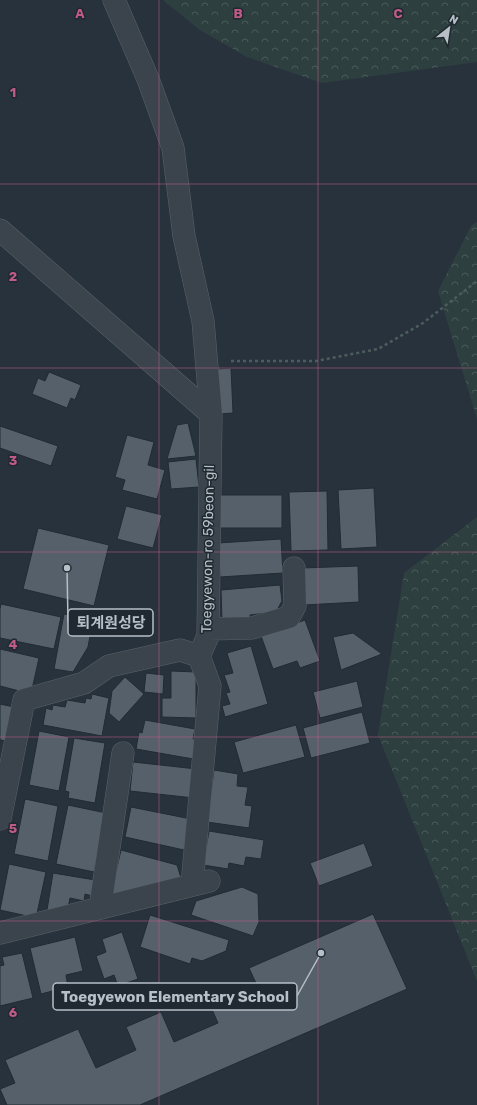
<svg xmlns="http://www.w3.org/2000/svg" width="477" height="1105" font-family="Rubik,'Noto Sans KR',sans-serif">
<defs>
<pattern id="forest-crowns" width="20" height="18" patternUnits="userSpaceOnUse"><rect width="20" height="18" fill="#2d403f"/><path d="M2 6a3 3 0 1 1 6 0M12 15a3 3 0 1 1 6 0" fill="none" stroke="#495a59"/></pattern>
</defs>
<rect width="100%" height="100%" fill="#28323c"/>
<path fill="url(#forest-crowns)" d="M 163,0 L 477,0 L 477,62 L 322,83 L 247,57 L 200,30 Z
M 477,222 L 477,419 L 438,291 L 471,226 Z
M 477,517 L 477,981 L 378,735 L 404,573 Z"/>
<path fill="#55606b" stroke="#222b33" d="M 231,368 L 233,413 L 219,414 L 217,369 Z
M 49,372 L 81,385 L 75,400 L 71,398 L 67,408 L 32,394 L 38,378 L 45,381 Z
M 188,423 L 196,456 L 167,459 L 177,425 Z
M 0,426 L 58,446 L 51,466 L 0,448 Z
M 127,435 L 154,442 L 148,465 L 165,470 L 157,499 L 122,490 L 125,480 L 115,477 Z
M 196,459 L 199,487 L 171,489 L 168,462 Z
M 374,488 L 377,547 L 341,549 L 338,490 Z
M 327,491 L 328,550 L 291,551 L 289,492 Z
M 218,495 L 282,495 L 282,528 L 219,528 Z
M 126,506 L 162,515 L 153,548 L 117,539 Z
M 38,528 L 109,545 L 94,606 L 23,589 Z
M 281,539 L 283,573 L 220,577 L 218,543 Z
M 358,566 L 359,602 L 304,605 L 302,568 Z
M 280,585 L 282,601 L 276,612 L 250,615 L 250,619 L 222,622 L 221,590 Z
M 1,604 L 61,617 L 54,649 L 0,638 L 0,609 Z
M 64,614 L 93,619 L 88,647 L 73,672 L 54,669 Z
M 305,620 L 320,661 L 300,668 L 297,661 L 273,669 L 261,636 Z
M 353,633 L 382,654 L 341,670 L 333,637 Z
M 251,646 L 268,704 L 225,717 L 222,706 L 230,704 L 226,693 L 230,692 L 224,675 L 233,673 L 227,653 Z
M 0,649 L 39,658 L 31,694 L 0,686 Z
M 171,671 L 196,672 L 196,718 L 162,717 L 162,698 L 171,698 Z
M 146,673 L 164,675 L 163,694 L 144,692 Z
M 125,677 L 144,694 L 119,722 L 109,713 L 112,691 Z
M 357,681 L 363,707 L 320,718 L 313,692 Z
M 92,694 L 109,698 L 102,736 L 43,725 L 46,708 L 52,710 L 53,705 L 65,707 L 67,700 L 85,703 L 86,698 L 91,699 Z
M 0,704 L 14,707 L 7,741 L 0,740 Z
M 362,712 L 370,743 L 311,758 L 303,728 Z
M 145,720 L 195,729 L 193,739 L 203,741 L 199,760 L 136,749 L 139,732 L 142,733 Z
M 296,725 L 305,757 L 243,773 L 234,742 Z
M 39,731 L 69,737 L 59,791 L 29,785 Z
M 74,738 L 105,743 L 95,803 L 68,798 L 69,792 L 65,791 Z
M 133,762 L 197,769 L 194,798 L 130,791 Z
M 214,770 L 238,774 L 237,786 L 248,787 L 245,805 L 252,806 L 249,828 L 207,822 Z
M 25,799 L 58,806 L 48,861 L 14,854 Z
M 68,805 L 106,813 L 94,872 L 56,864 Z
M 131,807 L 191,819 L 184,850 L 125,837 Z
M 209,831 L 264,840 L 261,859 L 246,857 L 244,866 L 229,863 L 228,869 L 203,865 Z
M 364,843 L 373,866 L 319,886 L 310,863 Z
M 121,850 L 177,865 L 183,884 L 126,900 L 111,893 Z
M 9,864 L 46,872 L 36,918 L 0,910 Z
M 53,873 L 95,880 L 92,896 L 85,894 L 84,901 L 70,898 L 67,913 L 47,910 Z
M 242,887 L 258,894 L 259,922 L 253,936 L 191,915 L 196,901 Z
M 373,914 L 407,989 L 140,1105 L 7,1105 L 0,1089 L 15,1083 L 5,1060 L 78,1029 L 96,1068 L 136,1050 L 126,1027 L 161,1012 L 174,1042 L 218,1023 L 207,998 L 243,982 L 251,999 L 261,994 L 249,968 Z
M 150,915 L 229,940 L 226,951 L 202,961 L 192,958 L 190,964 L 140,947 Z
M 122,932 L 138,979 L 118,986 L 114,975 L 104,979 L 96,956 L 106,952 L 102,939 Z
M 75,937 L 83,971 L 66,975 L 68,987 L 41,994 L 30,948 Z
M 22,953 L 33,998 L 0,1006 L 0,966 L 4,965 L 2,957 Z"/>
<g fill="none" stroke-linecap="round" stroke-linejoin="round">
<g stroke="#59626a" stroke-width="23">
<path id="minor" d="M 0,230 L 211,414
M 208,629 L 252,628 L 289,617 L 295,606 L 294,568
M 0,819 L 24,700 L 84,683 L 109,666 L 180,650 L 199,656 L 208,636 L 211,414 L 203,321 L 184,236 L 173,148 L 148,79 L 114,0
M 192,885 L 210,686 L 199,656
M 100,908 L 123,753
M 0,933 L 209,881"/>
</g>
<path stroke="#4c5d5e" stroke-width="2.5" stroke-dasharray="3 3" stroke-linecap="butt" d="M 231,361 L 316,361 L 378,349 L 423,323 L 477,281"/>
<use href="#minor" stroke="#3b444c" stroke-width="22"/>
</g>
<path fill="none" stroke="#be5b86" stroke-width="1" stroke-opacity="0.55" d="M 159,0 L 159,1105M 318,0 L 318,1105M 0,184 L 477,184M 0,368 L 477,368M 0,552 L 477,552M 0,737 L 477,737M 0,921 L 477,921"/>
<g text-anchor="middle" dominant-baseline="central" stroke-width="3" stroke-linejoin="round" paint-order="stroke">
<g font-size="14" fill="#b7bfc7" stroke="#202931">
<text transform="translate(208 549) rotate(-89)">Toegyewon-ro 59beon-gil</text>
</g>
</g>
<g font-size="13" text-anchor="middle" font-weight="bold" fill="#be5b86" stroke="#202931" stroke-width="3" stroke-linejoin="round" paint-order="stroke">
<text x="80" y="18">A</text>
<text x="238" y="18">B</text>
<text x="398" y="18">C</text>
<text x="13" y="97">1</text>
<text x="13" y="281">2</text>
<text x="13" y="465">3</text>
<text x="13" y="649">4</text>
<text x="13" y="833">5</text>
<text x="13" y="1017">6</text>
</g>
<path fill="none" stroke="#b7bfc7" stroke-width="1.5" d="M67 568L68 622M321 953L297 996"/>
<g fill="#b7bfc7" stroke="#202931" stroke-width="1.5">
<circle cx="67" cy="568" r="4"/>
<circle cx="321" cy="953" r="4"/>
</g>
<g fill="#202931" stroke="#b7bfc7" stroke-width="1.5">
<rect x="68" y="609" width="85" height="27" rx="4"/>
<rect x="53" y="983" width="244" height="27" rx="4"/>
</g>
<g font-size="15" text-anchor="middle" font-weight="bold" fill="#b7bfc7">
<text x="111" y="628">퇴계원성당</text>
<text x="175" y="1002">Toegyewon Elementary School</text>
</g>
<g transform="translate(449 28) rotate(30)" stroke="#202931" stroke-width="3" paint-order="stroke">
<path d="M0-3L7 15L0 10L-7 15Z" fill="#b7bfc7"/>
<text y="-6" font-size="11" font-weight="bold" text-anchor="middle" fill="#b7bfc7">N</text>
</g>
</svg>
